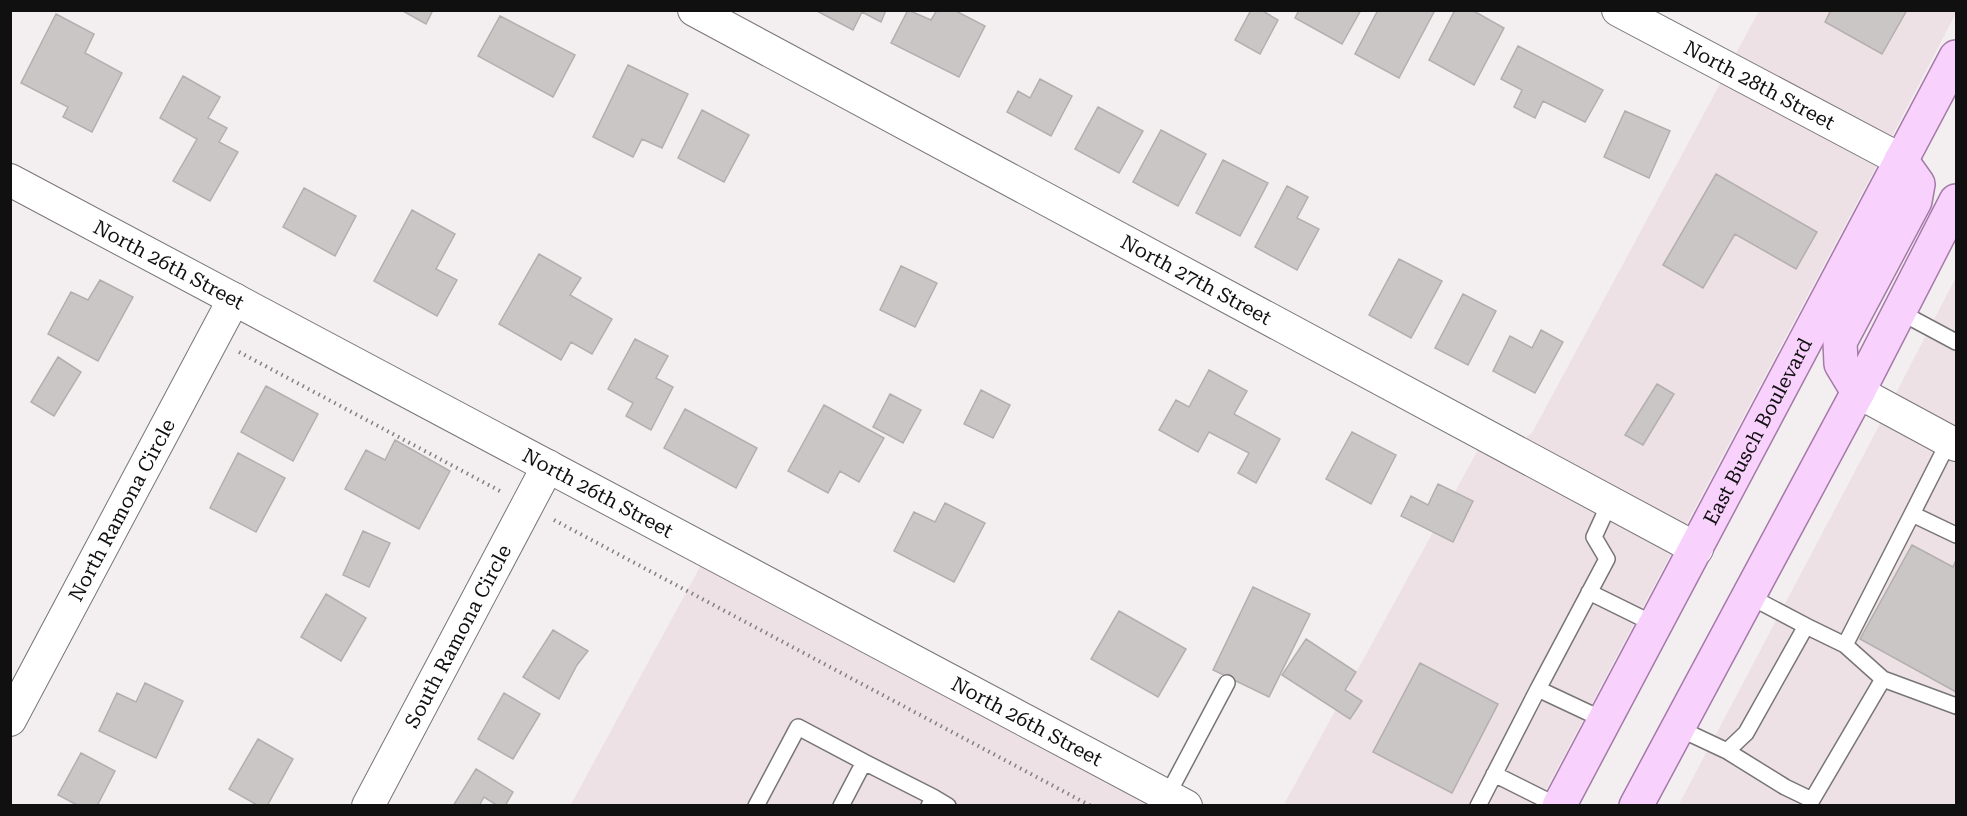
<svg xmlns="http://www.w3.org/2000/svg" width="1967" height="816" font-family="'Roboto Serif',serif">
<rect width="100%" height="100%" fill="#f3eff0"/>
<path fill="#ede1e6" d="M 1759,11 L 1956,11 L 1956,13 L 1891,138 L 1735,55 Z
M 1721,82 L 1877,165 L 1686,525 L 1524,439 L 1532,433 Z
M 1956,277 L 1956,427 L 1895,395 Z
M 1881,422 L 1956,462 L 1956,805 L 1678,806 Z
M 1479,448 L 1672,552 L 1538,805 L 1283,806 Z
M 701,565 L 1153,806 L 570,806 Z"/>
<path fill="#cac6c6" stroke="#b3afaf" stroke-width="1.5" d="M 401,10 L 433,10 L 426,24 Z
M 815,10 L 886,10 L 881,22 L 862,12 L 853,30 Z
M 908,10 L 931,20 L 937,10 L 954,10 L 985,26 L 959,77 L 891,43 Z
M 1251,10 L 1261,10 L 1278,20 L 1260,54 L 1235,40 Z
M 1299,10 L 1361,10 L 1342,44 L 1295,18 Z
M 1378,10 L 1435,10 L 1399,78 L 1355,54 Z
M 1455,10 L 1472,10 L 1504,28 L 1474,85 L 1429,60 Z
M 1831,10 L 1907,10 L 1882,54 L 1825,22 Z
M 56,14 L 94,34 L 85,53 L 122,73 L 92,132 L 63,117 L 68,107 L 21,83 Z
M 500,16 L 575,55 L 553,97 L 478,56 Z
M 1518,46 L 1603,90 L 1585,122 L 1543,101 L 1535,118 L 1514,107 L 1522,90 L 1501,79 Z
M 628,65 L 688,94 L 662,148 L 642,139 L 633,157 L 593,137 Z
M 183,76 L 220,97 L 208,118 L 227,128 L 219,142 L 238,152 L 210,201 L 173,181 L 197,139 L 160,118 Z
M 1040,79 L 1072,96 L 1051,136 L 1007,112 L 1018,91 L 1030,98 Z
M 1098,107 L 1143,131 L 1119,173 L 1075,149 Z
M 702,110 L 749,135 L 724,182 L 678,158 Z
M 1625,111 L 1670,131 L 1649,178 L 1604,157 Z
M 1161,130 L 1206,154 L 1178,206 L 1133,182 Z
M 1223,160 L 1268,183 L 1240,236 L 1196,213 Z
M 1716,174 L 1817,232 L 1796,269 L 1735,234 L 1703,288 L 1663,265 Z
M 1287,186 L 1308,197 L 1297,218 L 1319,229 L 1297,270 L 1255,247 Z
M 304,188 L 356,216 L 335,256 L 283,227 Z
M 412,210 L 455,234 L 436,269 L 457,280 L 437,316 L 374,281 Z
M 539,254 L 581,278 L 570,295 L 612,319 L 592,354 L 571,342 L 561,360 L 499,324 Z
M 1399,259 L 1442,281 L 1411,338 L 1369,315 Z
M 901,266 L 937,283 L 915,327 L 880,310 Z
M 100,280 L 133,297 L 98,361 L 48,334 L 71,292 L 88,300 Z
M 1463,294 L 1496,311 L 1468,365 L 1435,348 Z
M 1541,330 L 1563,342 L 1535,393 L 1493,371 L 1510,336 L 1532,348 Z
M 635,339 L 668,356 L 656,378 L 673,387 L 651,430 L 626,416 L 633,403 L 608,389 Z
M 58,357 L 81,372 L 54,416 L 31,402 Z
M 1209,370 L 1247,391 L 1234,414 L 1280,439 L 1256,483 L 1238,473 L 1249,453 L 1209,432 L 1198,452 L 1159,430 L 1176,400 L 1189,407 Z
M 1657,384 L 1674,394 L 1643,445 L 1625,435 Z
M 266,386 L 318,414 L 293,461 L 241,432 Z
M 981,390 L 1010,405 L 993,438 L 964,424 Z
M 890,394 L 921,410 L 903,443 L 873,427 Z
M 824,405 L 884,438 L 859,482 L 840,471 L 828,493 L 788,471 Z
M 685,409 L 757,448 L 736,488 L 664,448 Z
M 1352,432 L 1396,455 L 1371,504 L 1326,479 Z
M 395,440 L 450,471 L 419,529 L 345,489 L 366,450 L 385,460 Z
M 238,453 L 285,478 L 256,532 L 210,508 Z
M 1438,484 L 1473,501 L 1453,542 L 1401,516 L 1411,496 L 1428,505 Z
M 945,503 L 985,523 L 954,582 L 894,551 L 914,512 L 935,522 Z
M 363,531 L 390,543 L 369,587 L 343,575 Z
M 1912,545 L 1953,567 L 1956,560 L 1956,692 L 1860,639 Z
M 1253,587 L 1310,614 L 1269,697 L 1213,670 Z
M 326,594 L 366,618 L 341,661 L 301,637 Z
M 1119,611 L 1186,649 L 1158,697 L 1091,659 Z
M 553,630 L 588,651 L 577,665 L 559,699 L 523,677 Z
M 1306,639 L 1356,672 L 1345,690 L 1362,701 L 1350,719 L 1282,675 Z
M 1420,663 L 1498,704 L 1452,793 L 1373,752 Z
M 145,683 L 183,701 L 156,758 L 99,731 L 117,693 L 136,702 Z
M 504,693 L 540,714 L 513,759 L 478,739 Z
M 258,739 L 293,759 L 267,806 L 259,806 L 229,789 Z
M 81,753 L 115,771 L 97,806 L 79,806 L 58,795 Z
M 476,769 L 513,792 L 505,806 L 498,806 L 484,797 L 479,806 L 453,806 Z"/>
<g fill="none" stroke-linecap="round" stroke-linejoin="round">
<g stroke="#787576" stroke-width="18">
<path id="service" d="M 1900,312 L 1956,342
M 1949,441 L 1912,514 L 1956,535
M 1589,592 L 1656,625
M 1845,645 L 1912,514
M 1883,679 L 1956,706
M 1538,689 L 1607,559 L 1594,537 L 1610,502
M 1678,728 L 1727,751 L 1746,733 L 1806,626 L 1749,596
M 1727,751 L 1785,787 L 1812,800 L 1883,679 L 1845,645 L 1806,626
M 1494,774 L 1558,806
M 1167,796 L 1227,683
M 756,806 L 798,727 L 864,762
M 841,806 L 864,762 L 933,797
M 929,806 L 933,797 L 948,806
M 1478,806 L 1538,689 L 1604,720"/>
</g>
<g stroke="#787576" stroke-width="34">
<g id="minor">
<path id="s1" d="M 694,10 L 1697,549"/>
<path id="s2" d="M 1618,10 L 1901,160"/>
<path id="s3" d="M 10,180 L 1186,806"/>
<path d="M 1858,392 L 1956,445"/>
<path id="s4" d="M 10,720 L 234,299"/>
<path id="s5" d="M 368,806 L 548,466"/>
</g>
</g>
<g stroke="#a57aa9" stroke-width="36">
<g id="primary">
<path d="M 1858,392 L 1841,364 L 1840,342 L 1915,201 L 1918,184 L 1901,160"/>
<path id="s6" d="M 1559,806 L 1956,57"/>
<path d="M 1636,806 L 1858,392 L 1956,201"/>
</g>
</g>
<path stroke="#828080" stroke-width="4" stroke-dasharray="1.5 4.5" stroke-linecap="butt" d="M 239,352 L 500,491
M 554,520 L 1091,806"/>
<use href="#service" stroke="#fff" stroke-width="15"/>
<use href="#minor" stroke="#fff" stroke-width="32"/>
<use href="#primary" stroke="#f9d1fd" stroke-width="33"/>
</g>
<g text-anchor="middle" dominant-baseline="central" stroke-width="5" stroke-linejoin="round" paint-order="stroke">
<g font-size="20" fill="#111010" stroke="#fffdfe">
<text stroke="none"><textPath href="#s2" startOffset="160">North 28th Street</textPath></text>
<text stroke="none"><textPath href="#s3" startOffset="180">North 26th Street</textPath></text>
<text stroke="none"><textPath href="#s1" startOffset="570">North 27th Street</textPath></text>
<text stroke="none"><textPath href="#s6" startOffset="424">East Busch Boulevard</textPath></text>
<text stroke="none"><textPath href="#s3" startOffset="666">North 26th Street</textPath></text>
<text stroke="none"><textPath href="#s4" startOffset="238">North Ramona Circle</textPath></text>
<text stroke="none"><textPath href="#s5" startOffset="192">South Ramona Circle</textPath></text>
<text stroke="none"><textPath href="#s3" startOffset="1152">North 26th Street</textPath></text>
</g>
</g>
<rect width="1967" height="816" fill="none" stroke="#111010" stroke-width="24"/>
</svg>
